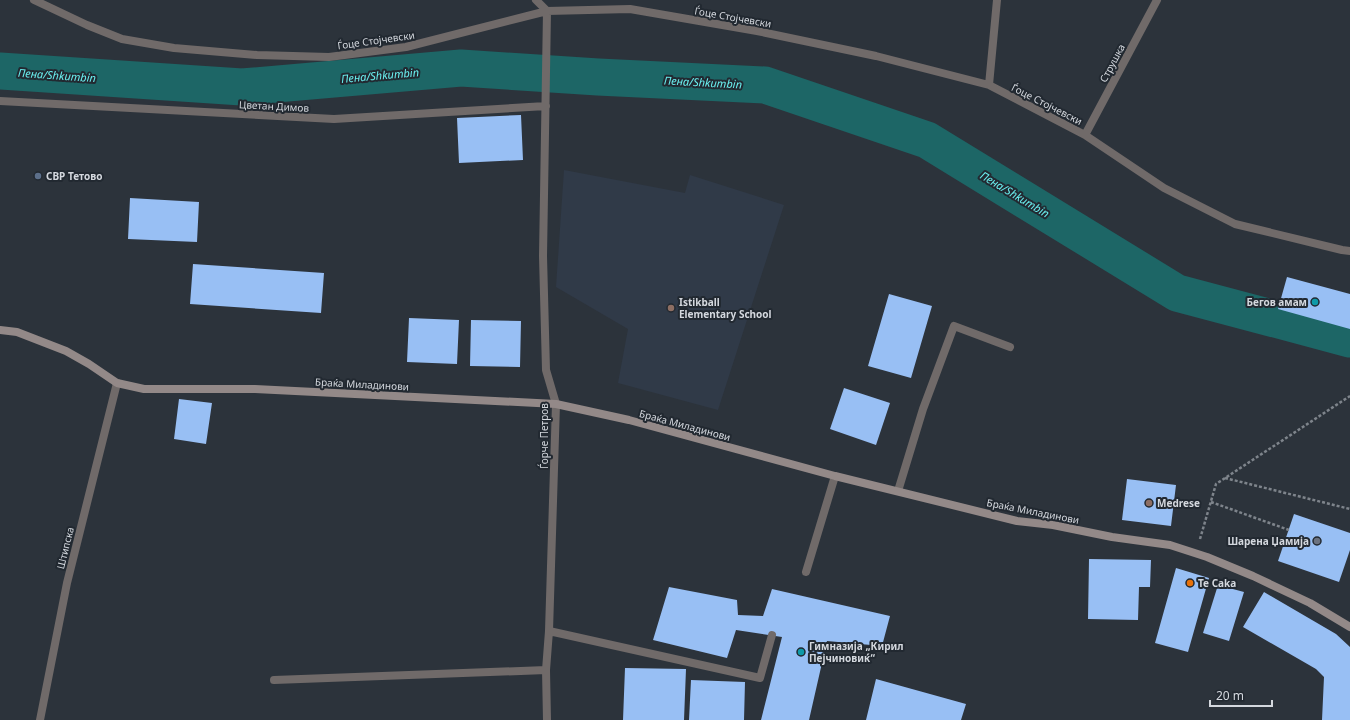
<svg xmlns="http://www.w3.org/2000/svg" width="1350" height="720" font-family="'Noto Sans',sans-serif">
<rect width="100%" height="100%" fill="#2c333b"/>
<path fill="#303a48" d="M 564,170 L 685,193 L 690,175 L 784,205 L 718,410 L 618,383 L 628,329 L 556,287 Z"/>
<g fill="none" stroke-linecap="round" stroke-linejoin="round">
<path stroke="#1d6666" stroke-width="37" d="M 0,71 L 242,87 L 461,68 L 598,77 L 765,85 L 927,140 L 1177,293 L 1350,339"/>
</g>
<path fill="#98bff4" d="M 521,115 L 523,160 L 459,163 L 457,118 Z
M 130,198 L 199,202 L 197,242 L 128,239 Z
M 193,264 L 324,273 L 321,313 L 190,304 Z
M 1287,277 L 1350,294 L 1350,329 L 1278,309 Z
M 889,294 L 932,306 L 911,378 L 868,366 Z
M 409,318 L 459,320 L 457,364 L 407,362 Z
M 471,320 L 521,321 L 520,367 L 470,366 Z
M 844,388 L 890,403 L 876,445 L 830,429 Z
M 179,399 L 212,403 L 206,444 L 174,439 Z
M 1127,479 L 1176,485 L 1171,526 L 1122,520 Z
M 1294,514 L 1350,533 L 1350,550 L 1339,582 L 1278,561 Z
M 1089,559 L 1151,560 L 1150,587 L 1139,587 L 1138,620 L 1088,619 Z
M 1176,568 L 1209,578 L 1188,652 L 1155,643 Z
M 1218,585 L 1244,592 L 1229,641 L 1203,633 Z
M 669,587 L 737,600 L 738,615 L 763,616 L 772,589 L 890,616 L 882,646 L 827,641 L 809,720 L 761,720 L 782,637 L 736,630 L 727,658 L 653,640 Z
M 1264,592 L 1336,634 L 1350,647 L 1350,720 L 1322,720 L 1324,677 L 1316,669 L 1243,627 Z
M 625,668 L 686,669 L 684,720 L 623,720 Z
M 876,679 L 966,704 L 961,720 L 866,720 Z
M 691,680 L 745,682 L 744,720 L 689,720 Z"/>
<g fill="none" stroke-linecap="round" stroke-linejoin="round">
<path stroke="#7e848b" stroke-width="2.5" stroke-dasharray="3 2" stroke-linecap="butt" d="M 1225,478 L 1350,509
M 1211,502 L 1289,530
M 1200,539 L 1216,484 L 1350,396"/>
<path stroke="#706a69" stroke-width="8" d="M 34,0 L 87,25 L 122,39 L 174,48 L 257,55 L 329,57 L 406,47 L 547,11 L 630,9 L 757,31 L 876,56 L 989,85 L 1085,135 L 1164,188 L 1235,224 L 1342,250 L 1350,251
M 536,0 L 547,11
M 547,11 L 543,256 L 546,370 L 556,404 L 549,631 L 546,670 L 547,720
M 989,85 L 997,0
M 0,101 L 334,119 L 546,106
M 1085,135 L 1157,0
M 898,491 L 923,409 L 954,326 L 1010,347
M 806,572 L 835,476
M 549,631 L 760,678 L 772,635
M 274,680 L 546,670
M 40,720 L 67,583 L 117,383"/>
<path stroke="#938988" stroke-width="8" d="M 0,330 L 17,332 L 66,351 L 89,364 L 117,383 L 144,389 L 255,389 L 556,404 L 629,420 L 835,476 L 1017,521 L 1053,525 L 1112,537 L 1170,545 L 1207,557 L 1253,576 L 1310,603 L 1350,627"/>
</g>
<circle fill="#5c6f8a" stroke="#222931" stroke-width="1.5" cx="38" cy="176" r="4"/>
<g fill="#0f9aa8" stroke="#222931" stroke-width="1.5">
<circle cx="1315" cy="302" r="4"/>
<circle cx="801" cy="652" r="4"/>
</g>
<g fill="#8d6e63" stroke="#222931" stroke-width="1.5">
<circle cx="671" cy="308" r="4"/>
<circle cx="1149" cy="503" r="4"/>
</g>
<circle fill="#6b7280" stroke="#222931" stroke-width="1.5" cx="1317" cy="541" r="4"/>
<circle fill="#e8710a" stroke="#222931" stroke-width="1.5" cx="1190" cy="583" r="4"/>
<g text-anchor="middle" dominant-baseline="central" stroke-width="4" stroke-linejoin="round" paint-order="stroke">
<g font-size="10" fill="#d4d8de" stroke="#222931">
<text transform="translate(733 17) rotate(10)">Ѓоце Стојчевски</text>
<text transform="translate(376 40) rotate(-8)">Ѓоце Стојчевски</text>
<text transform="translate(1112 63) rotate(-62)">Струшка</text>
<text transform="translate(1047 104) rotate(27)">Ѓоце Стојчевски</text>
<text transform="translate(274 106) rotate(3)">Цветан Димов</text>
<text transform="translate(362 384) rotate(3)">Браќа Миладинови</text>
<text transform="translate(685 425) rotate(15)">Браќа Миладинови</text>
<text transform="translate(544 436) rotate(-90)">Ѓорче Петров</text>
<text transform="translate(1033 511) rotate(11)">Браќа Миладинови</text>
<text transform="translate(65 548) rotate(-76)">Штипска</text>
</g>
<g font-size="10" font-weight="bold" fill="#d4d8de" stroke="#222931" text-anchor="start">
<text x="46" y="176">СВР Тетово</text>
<text x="679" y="302">Istikball<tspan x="679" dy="12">Elementary School</tspan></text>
<text x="1307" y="302" text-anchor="end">Бегов амам</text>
<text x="1157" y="503">Medrese</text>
<text x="1309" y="541" text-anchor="end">Шарена Џамија</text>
<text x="1198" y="583">Te Caka</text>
<text x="809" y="646">Гимназија „Кирил<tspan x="809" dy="12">Пејчиновиќ“</tspan></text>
</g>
<g font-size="11" font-style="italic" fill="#6af0f0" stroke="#222931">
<text transform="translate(57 75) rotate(4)">Пена/Shkumbin</text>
<text transform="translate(380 75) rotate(-5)">Пена/Shkumbin</text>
<text transform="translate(703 82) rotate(3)">Пена/Shkumbin</text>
<text transform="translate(1015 194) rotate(31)">Пена/Shkumbin</text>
</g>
</g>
<path d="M1210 700v6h62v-6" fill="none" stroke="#d4d8de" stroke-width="2"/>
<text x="1216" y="700" font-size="12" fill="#d4d8de" stroke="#222931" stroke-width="3" paint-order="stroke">20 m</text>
</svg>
